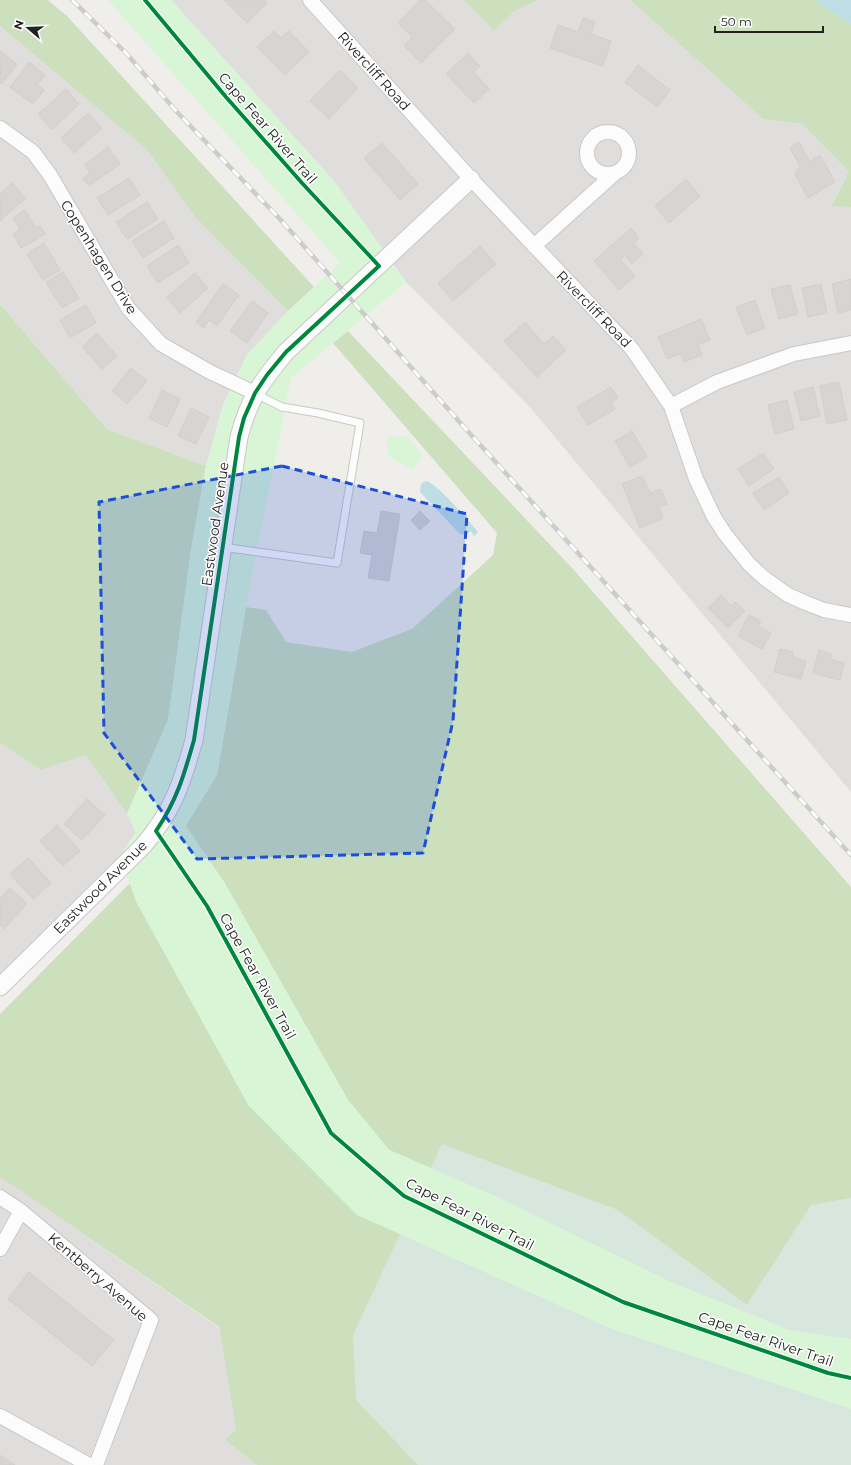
<svg xmlns="http://www.w3.org/2000/svg" width="851" height="1465" font-family="Montserrat,sans-serif">
<rect width="100%" height="100%" fill="#f0eeea"/>
<path fill="#dfdedc" d="M 171,0 L 464,0 L 494,31 L 515,11 L 539,0 L 630,0 L 763,119 L 802,124 L 849,172 L 831,205 L 851,207 L 851,792 L 529,406 L 406,282 L 334,181 Z
M 0,26 L 147,150 L 195,217 L 288,311 L 247,355 L 223,405 L 206,466 L 107,429 L 0,304 Z
M 0,743 L 41,770 L 86,755 L 127,814 L 136,832 L 120,856 L 0,975 Z
M 0,1177 L 219,1328 L 236,1429 L 225,1440 L 257,1465 L 0,1465 Z"/>
<path fill="#cce0be" d="M 0,0 L 48,0 L 67,16 L 314,287 L 288,311 L 195,217 L 147,150 L 0,26 Z
M 464,0 L 539,0 L 515,11 L 494,31 Z
M 630,0 L 814,0 L 851,24 L 851,207 L 831,206 L 849,172 L 802,124 L 763,119 Z
M 0,304 L 107,429 L 206,466 L 191,550 L 168,720 L 127,814 L 86,755 L 41,770 L 0,743 Z
M 348,331 L 573,569 L 851,887 L 851,1339 L 789,1330 L 493,1195 L 389,1150 L 348,1100 L 224,882 L 185,826 L 217,775 L 246,607 L 266,610 L 286,642 L 352,652 L 412,629 L 493,555 L 497,533 L 333,343 Z
M 130,883 L 137,903 L 249,1106 L 612,1329 L 851,1465 L 257,1465 L 225,1440 L 236,1429 L 219,1327 L 0,1177 L 0,1014 Z"/>
<path fill="#d8e7dd" d="M 442,1144 L 618,1210 L 747,1305 L 811,1205 L 851,1198 L 851,1465 L 418,1465 L 356,1400 L 353,1335 Z"/>
<path fill="#d8f6d6" d="M 108,0 L 171,0 L 334,181 L 406,282 L 291,378 L 243,621 L 217,775 L 186,826 L 224,882 L 348,1100 L 389,1150 L 493,1195 L 671,1282 L 789,1330 L 851,1339 L 851,1409 L 612,1329 L 357,1215 L 249,1106 L 137,903 L 120,856 L 136,832 L 127,814 L 168,720 L 191,550 L 206,466 L 223,405 L 247,355 L 288,311 L 340,263 Z
M 408,436 L 422,455 L 413,470 L 388,456 L 387,437 Z"/>
<path fill="#bcdee4" d="M 814,0 L 851,0 L 851,24 Z
M 426,481 C 437,483 469,521 478,532 L 474,536 L 471,531 L 465,535 L 460,534 L 420,492 L 421,484 Z"/>
<path fill="#d7d4d1" stroke="#d3cfcb" d="M 224,0 L 265,0 L 267,3 L 247,23 Z
M 420,0 L 425,0 L 455,29 L 421,63 L 404,46 L 412,37 L 398,23 Z
M 583,18 L 595,22 L 591,34 L 611,41 L 603,66 L 550,48 L 558,25 L 578,32 Z
M 274,31 L 281,38 L 289,31 L 309,52 L 285,75 L 257,47 Z
M 0,51 L 17,64 L 2,84 L 0,82 Z
M 468,53 L 480,66 L 474,72 L 489,89 L 474,103 L 446,74 Z
M 29,62 L 45,75 L 37,85 L 44,90 L 33,104 L 10,87 Z
M 638,65 L 670,90 L 657,107 L 625,82 Z
M 340,70 L 358,88 L 329,119 L 310,101 Z
M 66,89 L 79,104 L 52,130 L 38,114 Z
M 88,113 L 102,128 L 74,153 L 61,138 Z
M 799,142 L 810,161 L 820,155 L 835,182 L 808,198 L 795,174 L 800,166 L 790,148 Z
M 382,143 L 418,184 L 400,200 L 364,158 Z
M 108,147 L 120,164 L 89,186 L 83,178 L 90,173 L 85,165 Z
M 129,178 L 140,195 L 108,215 L 97,198 Z
M 686,179 L 700,196 L 669,223 L 655,206 Z
M 12,183 L 26,198 L 0,221 L 0,194 Z
M 147,202 L 158,219 L 127,239 L 116,222 Z
M 25,210 L 35,227 L 40,226 L 45,234 L 21,248 L 13,234 L 20,229 L 13,218 Z
M 164,221 L 174,238 L 143,258 L 132,241 Z
M 631,228 L 639,238 L 634,243 L 643,254 L 632,264 L 625,255 L 621,260 L 635,276 L 619,290 L 594,261 Z
M 44,243 L 60,270 L 43,280 L 27,254 Z
M 178,245 L 189,263 L 158,283 L 147,266 Z
M 480,246 L 496,264 L 453,301 L 438,283 Z
M 63,272 L 79,298 L 62,308 L 46,282 Z
M 195,273 L 208,288 L 180,313 L 167,297 Z
M 851,279 L 851,310 L 838,313 L 832,284 Z
M 223,284 L 239,295 L 217,326 L 209,320 L 204,328 L 196,322 Z
M 821,284 L 827,313 L 808,317 L 802,288 Z
M 790,285 L 798,314 L 779,319 L 771,289 Z
M 755,300 L 765,328 L 747,335 L 736,307 Z
M 252,301 L 268,313 L 247,343 L 230,331 Z
M 86,305 L 96,323 L 70,338 L 60,320 Z
M 701,319 L 710,340 L 698,345 L 702,355 L 684,362 L 680,354 L 667,359 L 658,337 Z
M 525,322 L 544,344 L 553,336 L 566,350 L 537,377 L 504,341 Z
M 97,333 L 117,356 L 102,369 L 82,347 Z
M 131,368 L 147,381 L 127,404 L 112,391 Z
M 839,382 L 847,420 L 827,424 L 820,386 Z
M 611,387 L 618,398 L 611,402 L 615,409 L 588,425 L 577,407 Z
M 813,387 L 820,416 L 801,421 L 794,392 Z
M 162,390 L 180,399 L 167,427 L 149,418 Z
M 787,400 L 794,429 L 775,434 L 768,405 Z
M 191,408 L 209,417 L 196,444 L 178,436 Z
M 632,431 L 647,457 L 630,467 L 615,441 Z
M 763,453 L 774,469 L 749,486 L 738,469 Z
M 642,476 L 650,493 L 661,489 L 667,504 L 659,507 L 663,518 L 640,528 L 622,484 Z
M 779,477 L 789,493 L 764,510 L 753,493 Z
M 381,511 L 400,514 L 389,581 L 368,578 L 372,555 L 360,553 L 364,531 L 377,533 Z
M 420,511 L 430,521 L 420,530 L 411,520 Z
M 721,595 L 731,606 L 735,602 L 745,611 L 728,628 L 708,608 Z
M 749,615 L 761,621 L 758,626 L 771,633 L 762,649 L 738,636 Z
M 780,649 L 793,652 L 792,657 L 806,661 L 801,679 L 774,672 Z
M 819,650 L 831,654 L 830,659 L 844,663 L 840,680 L 813,673 Z
M 87,799 L 105,815 L 82,840 L 64,824 Z
M 57,825 L 80,851 L 63,866 L 40,841 Z
M 28,858 L 51,883 L 33,899 L 10,874 Z
M 10,888 L 27,904 L 4,929 L 0,925 L 0,898 Z
M 29,1272 L 114,1340 L 92,1366 L 8,1299 Z
M 0,1455 L 15,1465 L 0,1465 Z"/>
<g fill="none" stroke-linecap="round" stroke-linejoin="round">
<g stroke="#c9c8c6" stroke-width="9">
<path id="service" d="M 222,547 L 337,563 L 360,423 L 318,413 L 282,407 L 256,394"/>
</g>
<g stroke="#c9c8c6" stroke-width="16">
<path id="minor" d="M 310,0 L 471,179 L 632,349 L 671,406 L 696,479 L 714,517 L 725,534 L 749,564 L 764,578 L 788,595 L 806,603 L 824,610 L 851,615
M 0,128 L 33,152 L 50,175 L 128,308 L 161,344 L 210,372 L 255,393
M587 153a21 21 0 1 1 42 0a21 21 0 1 1-42 0Z
M 534,246 L 615,173
M 671,406 L 717,382 L 794,354 L 851,343
M 0,1197 L 21,1211
M 0,1249 L 21,1211 L 151,1320 L 96,1465
M 0,1416 L 89,1465"/>
</g>
<g stroke="#c9c8c6" stroke-width="19">
<path id="tertiary" d="M 0,987 L 143,846 C 173,811 182,783 194,740 L 239,437 C 249,399 261,382 286,352 L 471,179"/>
</g>
<use href="#service" stroke="#fdfcfc" stroke-width="7"/>
<use href="#minor" stroke="#fdfcfc" stroke-width="14"/>
<use href="#tertiary" stroke="#fdfcfc" stroke-width="17"/>
<g stroke="#cccccb" stroke-width="4.5">
<path id="rail" d="M 72,0 L 126,53 L 176,111 L 279,218 L 464,427 L 851,855"/>
</g>
<use href="#rail" stroke="#fff" stroke-width="3" stroke-dasharray="9" stroke-linecap="butt"/>
<g stroke="#fff" stroke-width="6">
<path id="cycleway" d="M 145,0 L 226,97 L 302,183 L 379,266 L 286,352 L 267,375 L 255,393 L 244,418 L 239,437 L 194,740 C 184,775 177,800 156,831 L 207,906 L 331,1133 L 404,1196 L 623,1302 L 828,1373 L 851,1378"/>
</g>
<use href="#cycleway" stroke="#00873e" stroke-width="4"/>
</g>
<path fill="#1d4ed8" fill-opacity="0.2" stroke="#1d4ed8" stroke-width="3" stroke-dasharray="8 5" stroke-linejoin="round" d="M 282,466 L 467,514 L 453,721 L 423,853 L 197,859 L 104,733 L 99,502 Z"/>
<g text-anchor="middle" dominant-baseline="central" stroke-width="3" stroke-linejoin="round" paint-order="stroke">
<g font-size="14" fill="#222" stroke="#fff">
<text transform="translate(374 71) rotate(48)">Rivercliff Road</text>
<text transform="translate(268 128) rotate(49)">Cape Fear River Trail</text>
<text transform="translate(99 257) rotate(58)">Copenhagen Drive</text>
<text transform="translate(594 309) rotate(46)">Rivercliff Road</text>
<text transform="translate(215 524) rotate(-82)">Eastwood Avenue</text>
<text transform="translate(100 887) rotate(-45)">Eastwood Avenue</text>
<text transform="translate(258 976) rotate(61)">Cape Fear River Trail</text>
<text transform="translate(470 1214) rotate(27)">Cape Fear River Trail</text>
<text transform="translate(98 1277) rotate(41)">Kentberry Avenue</text>
<text transform="translate(766 1339) rotate(19)">Cape Fear River Trail</text>
</g>
</g>
<g transform="translate(28 28) rotate(289)" stroke="#ffffff" stroke-width="3" paint-order="stroke">
<path d="M0-3L7 15L0 10L-7 15Z" fill="#222222"/>
<text y="-6" font-size="11" font-weight="bold" text-anchor="middle" fill="#222222">N</text>
</g>
<path d="M715 26v6h108v-6" fill="none" stroke="#222222" stroke-width="2"/>
<text x="721" y="26" font-size="12" fill="#222222" stroke="#ffffff" stroke-width="3" paint-order="stroke">50 m</text>
</svg>
